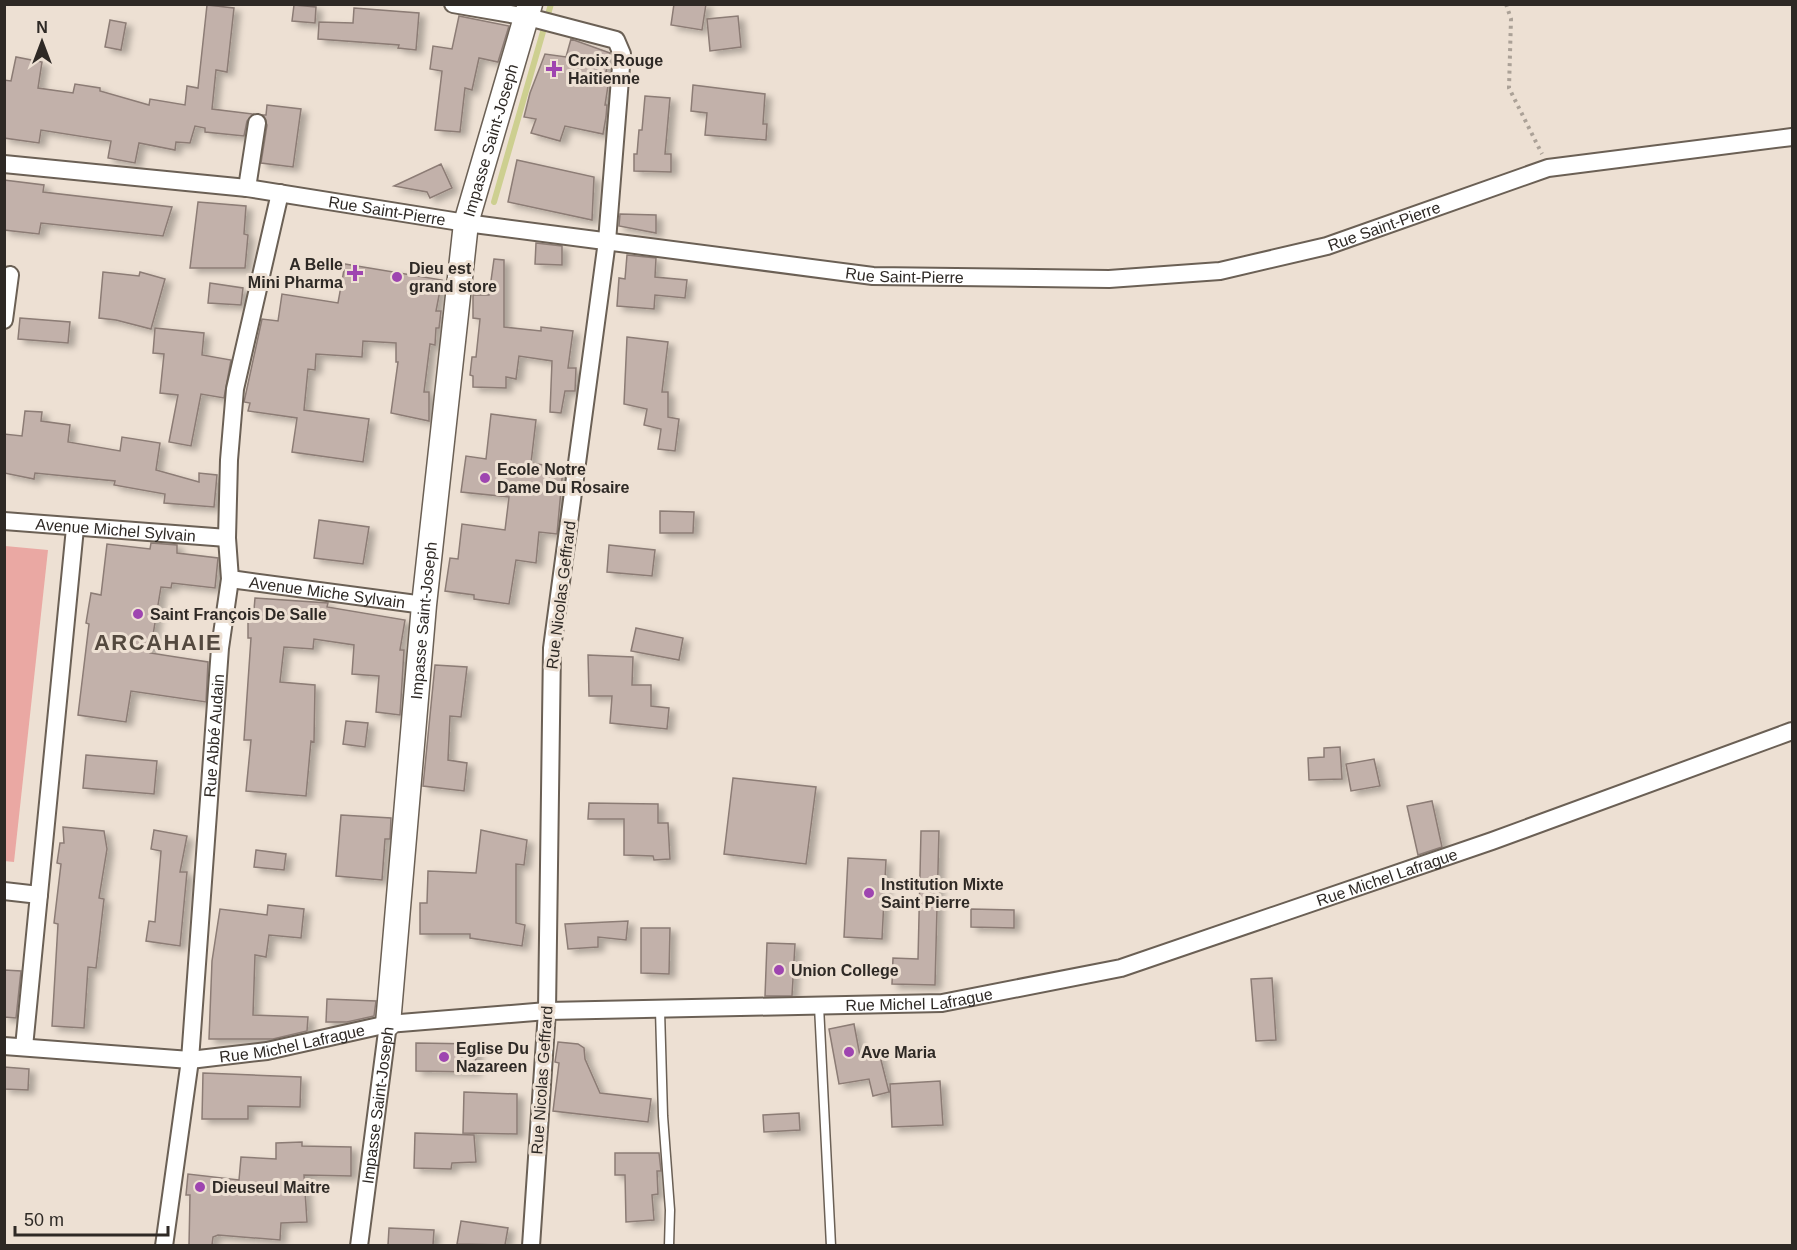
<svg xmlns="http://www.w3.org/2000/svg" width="1797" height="1250" font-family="Arial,sans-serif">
<defs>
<filter id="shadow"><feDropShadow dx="6" dy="4" stdDeviation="3" flood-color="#0004"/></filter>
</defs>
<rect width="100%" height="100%" fill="#ede0d3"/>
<path fill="#eaa8a3" d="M 5,546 L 48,550 L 14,862 L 4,861 Z"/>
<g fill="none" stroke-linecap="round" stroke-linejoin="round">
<path stroke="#cdcf90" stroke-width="6" d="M 494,202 L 551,4"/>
</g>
<path fill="#c2b1aa" stroke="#8c7c75" stroke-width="1.5" filter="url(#shadow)" d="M 674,4 L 706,4 L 702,30 L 671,25 Z
M 207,5 L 234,8 L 227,72 L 216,70 L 212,109 L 253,114 L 247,121 L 244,136 L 205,132 L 205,128 L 195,126 L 190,143 L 176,142 L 175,150 L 139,143 L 135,163 L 108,158 L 111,141 L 41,130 L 39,143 L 4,138 L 4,80 L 11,81 L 16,57 L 42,62 L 38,88 L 73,93 L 75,84 L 100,88 L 100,91 L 149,105 L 150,99 L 185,105 L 187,86 L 198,88 Z
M 294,5 L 316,7 L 315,23 L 292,21 Z
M 354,8 L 419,13 L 416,50 L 398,48 L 399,45 L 318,39 L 319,22 L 353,23 Z
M 459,16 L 509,26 L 498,62 L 479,58 L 472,90 L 465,88 L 460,132 L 435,130 L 442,71 L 430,69 L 433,46 L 452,49 Z
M 738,16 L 741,47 L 710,51 L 707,19 Z
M 110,20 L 126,23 L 121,50 L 105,47 Z
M 571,39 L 610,53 L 606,72 L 610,73 L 605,105 L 607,105 L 606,117 L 603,134 L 565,126 L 560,141 L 531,133 L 536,119 L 524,117 L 530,93 L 545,54 L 566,57 Z
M 693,85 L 765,94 L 763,124 L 767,124 L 766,140 L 705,135 L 707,113 L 691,111 Z
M 645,96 L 670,98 L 665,154 L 671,154 L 671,172 L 634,171 L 634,154 L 637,154 L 639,130 L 642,130 Z
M 267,105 L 301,109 L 293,167 L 261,163 L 267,125 L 263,115 L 266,115 Z
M 517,160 L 594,177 L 592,220 L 508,202 Z
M 441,164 L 452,188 L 430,198 L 427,192 L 394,186 Z
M 4,180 L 44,185 L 43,192 L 172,207 L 163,236 L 41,223 L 39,234 L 4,230 Z
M 198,202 L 246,206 L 244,234 L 248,235 L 245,268 L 190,268 Z
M 620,214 L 656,215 L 656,233 L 619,226 Z
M 536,243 L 562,246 L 562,265 L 535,264 Z
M 627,255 L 656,258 L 655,277 L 687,280 L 685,298 L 655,295 L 654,309 L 617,306 L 619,278 L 625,279 Z
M 494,259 L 504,260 L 504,327 L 541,331 L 541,327 L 573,331 L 568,368 L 576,368 L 575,391 L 565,391 L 561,413 L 550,412 L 552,361 L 519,356 L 516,379 L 506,377 L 506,388 L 473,387 L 473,376 L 470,375 L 472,357 L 476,357 L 480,319 L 473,318 L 473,295 L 489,295 Z
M 345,264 L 442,280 L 436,311 L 441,311 L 439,328 L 436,328 L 435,345 L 430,344 L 424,392 L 429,392 L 429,421 L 391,413 L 398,362 L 396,362 L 396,343 L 363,341 L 362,357 L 316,354 L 315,370 L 308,369 L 304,410 L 369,419 L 363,462 L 292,452 L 297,418 L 248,411 L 250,403 L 244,402 L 262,319 L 278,321 L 282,294 L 338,303 Z
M 103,272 L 139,276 L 140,272 L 165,279 L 151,329 L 116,320 L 99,318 Z
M 210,283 L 243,288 L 241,305 L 208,303 Z
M 20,318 L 70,322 L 68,343 L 18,339 Z
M 155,328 L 204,333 L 202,355 L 231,360 L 224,398 L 201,394 L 191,446 L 169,442 L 178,395 L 160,393 L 164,354 L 153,353 Z
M 627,337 L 668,342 L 662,392 L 668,392 L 668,417 L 679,419 L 675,451 L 658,449 L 661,429 L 644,425 L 647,409 L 624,404 Z
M 25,411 L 42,412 L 41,421 L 70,425 L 68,442 L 120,451 L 122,437 L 160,443 L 156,470 L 199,482 L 199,473 L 217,475 L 214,507 L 164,503 L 165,494 L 114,485 L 115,481 L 35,473 L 34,479 L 4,473 L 4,434 L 22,436 Z
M 491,414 L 536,420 L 531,463 L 563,468 L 557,534 L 539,532 L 536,563 L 516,560 L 509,604 L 474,599 L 474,595 L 445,591 L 450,558 L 458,559 L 462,524 L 505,530 L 509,497 L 461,492 L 466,456 L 486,459 Z
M 660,511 L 694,512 L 693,533 L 660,533 Z
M 319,520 L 369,527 L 363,564 L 314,558 Z
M 151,543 L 177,545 L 177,553 L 218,558 L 215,588 L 172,583 L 171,588 L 161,587 L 150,653 L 208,662 L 206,702 L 131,691 L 126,722 L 78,715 L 89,624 L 86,623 L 91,593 L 101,595 L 107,544 L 150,549 Z
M 609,545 L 655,550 L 652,576 L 607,572 Z
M 255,598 L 328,603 L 327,607 L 405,620 L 400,650 L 404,650 L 400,715 L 376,712 L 379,676 L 352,674 L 354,645 L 314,639 L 313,649 L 284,647 L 280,682 L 315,685 L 314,742 L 311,741 L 306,796 L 246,791 L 251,740 L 244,740 L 251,638 L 248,638 L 248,621 L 253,621 Z
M 636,628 L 683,638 L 679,660 L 631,651 Z
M 588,655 L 633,657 L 632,685 L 651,685 L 651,706 L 669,708 L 667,729 L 610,723 L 612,696 L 589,696 Z
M 435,665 L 467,667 L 461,717 L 450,716 L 448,760 L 467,763 L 464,791 L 423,786 Z
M 346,721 L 368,723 L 365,747 L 343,744 Z
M 1340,747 L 1342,779 L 1309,780 L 1308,758 L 1324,757 L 1324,748 Z
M 86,755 L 157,761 L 154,794 L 83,788 Z
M 1374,759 L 1380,786 L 1351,791 L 1346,764 Z
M 733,778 L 816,787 L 806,864 L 724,854 Z
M 1432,801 L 1442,847 L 1418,855 L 1407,806 Z
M 589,803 L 658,804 L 658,823 L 668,823 L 670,859 L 654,860 L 653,856 L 624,855 L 624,819 L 588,819 Z
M 341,815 L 391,818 L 390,839 L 385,839 L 382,880 L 336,876 Z
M 63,827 L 104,831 L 107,849 L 99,898 L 104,899 L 96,968 L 88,967 L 84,1028 L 52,1026 L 58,924 L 54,923 L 61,864 L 57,863 L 60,843 L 64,843 Z
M 154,830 L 187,836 L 180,872 L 187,872 L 180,946 L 146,941 L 149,921 L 155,922 L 161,851 L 151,849 Z
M 481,830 L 527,840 L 524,865 L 516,864 L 516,923 L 525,925 L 522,946 L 470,938 L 470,934 L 420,934 L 420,903 L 427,903 L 428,871 L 476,873 Z
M 921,831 L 939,831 L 935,985 L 892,984 L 893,958 L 918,959 Z
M 256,850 L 286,854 L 284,870 L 254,867 Z
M 848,858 L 886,860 L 882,939 L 844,937 Z
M 268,905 L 304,909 L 301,938 L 269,935 L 266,957 L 255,955 L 253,1015 L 308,1017 L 307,1031 L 273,1039 L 209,1039 L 212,961 L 220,909 L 267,915 Z
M 971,909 L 1014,910 L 1014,928 L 971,927 Z
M 628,921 L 626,940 L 598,937 L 598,947 L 568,949 L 565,924 Z
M 641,928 L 670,928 L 669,974 L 641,973 Z
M 767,943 L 795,944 L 792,996 L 765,996 Z
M 4,970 L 21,971 L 16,1018 L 4,1017 Z
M 1272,978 L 1276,1040 L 1256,1041 L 1251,979 Z
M 327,999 L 376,1001 L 374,1016 L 347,1022 L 326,1022 Z
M 854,1024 L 860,1056 L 879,1052 L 889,1092 L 873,1096 L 869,1079 L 839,1084 L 829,1029 Z
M 558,1042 L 578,1044 L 584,1048 L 585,1059 L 600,1093 L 651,1099 L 648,1122 L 553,1111 L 559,1063 L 555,1062 Z
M 416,1043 L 477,1044 L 475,1072 L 416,1071 Z
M 4,1067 L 29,1069 L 28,1090 L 4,1089 Z
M 203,1073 L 301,1077 L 300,1107 L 248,1106 L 248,1119 L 202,1119 Z
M 940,1081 L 943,1125 L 892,1127 L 890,1084 Z
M 464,1092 L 517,1094 L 517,1134 L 463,1133 Z
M 799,1113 L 800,1130 L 764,1132 L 763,1115 Z
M 415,1133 L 474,1135 L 476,1162 L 452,1163 L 451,1169 L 414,1168 Z
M 302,1142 L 302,1146 L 351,1147 L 351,1176 L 304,1175 L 307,1222 L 281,1223 L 280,1240 L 218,1235 L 213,1237 L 212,1245 L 189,1245 L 190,1195 L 186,1195 L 188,1174 L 239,1180 L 241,1157 L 276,1159 L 276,1143 Z
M 615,1153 L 659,1153 L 661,1171 L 657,1171 L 658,1194 L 652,1195 L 654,1220 L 626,1222 L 625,1175 L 615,1175 Z
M 461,1221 L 508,1228 L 505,1245 L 457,1244 Z
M 389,1228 L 434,1230 L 433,1245 L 388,1245 Z"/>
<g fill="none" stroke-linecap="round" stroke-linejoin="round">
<g stroke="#6b6055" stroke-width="11">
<path id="lane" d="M 819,1006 L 831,1246
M 660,1010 L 663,1116 L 670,1210 L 669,1246"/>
</g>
<g stroke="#6b6055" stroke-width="20">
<g id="street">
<path d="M 453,4 L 528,17 L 616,40 L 622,54 L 607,241 L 552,648 L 547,1011 L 531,1246"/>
<path id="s1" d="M 4,164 L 247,188 L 466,223 L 873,276 L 1109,279 L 1220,271 L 1327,246 L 1548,168 L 1792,137"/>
<path d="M 247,188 L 257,123"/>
<path d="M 4,320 L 10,275"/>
<path id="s2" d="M 4,521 L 227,538"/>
<path id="s3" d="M 230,579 L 424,605"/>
<path d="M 4,891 L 39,895"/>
<path id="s4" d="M 4,1046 L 190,1060 L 267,1051 L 388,1024 L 547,1011 L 942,1003 L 1121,968 L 1492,841 L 1792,731"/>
<path d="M 24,1047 L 75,528"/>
<path id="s5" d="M 164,1246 L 190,1060 L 220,648 L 230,579 L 227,538 L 229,460 L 235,389 L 280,193"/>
<path id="s6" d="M 359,1246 L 388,1024"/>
</g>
</g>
<g stroke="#6b6055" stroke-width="27">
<g id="secondary">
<path id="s7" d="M 388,1024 L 424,605 L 466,223 L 530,4"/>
</g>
</g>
<path stroke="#aba197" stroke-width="4" stroke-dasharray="3 4.5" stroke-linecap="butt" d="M 1506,4 L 1511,19 L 1509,88 L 1542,154"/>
<use href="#lane" stroke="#fff" stroke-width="8"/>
<use href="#street" stroke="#fff" stroke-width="16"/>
<use href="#secondary" stroke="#fff" stroke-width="24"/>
</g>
<g fill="#9e45b0" stroke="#ede0d3" stroke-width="2">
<path d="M551 60h6v6h6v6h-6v6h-6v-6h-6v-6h6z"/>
<path d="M352 264h6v6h6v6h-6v6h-6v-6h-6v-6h6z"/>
<circle cx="397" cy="277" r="6"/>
<circle cx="485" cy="478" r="6"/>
<circle cx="138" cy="614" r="6"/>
<circle cx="869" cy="893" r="6"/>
<circle cx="779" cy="970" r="6"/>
<circle cx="849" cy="1052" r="6"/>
<circle cx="444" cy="1057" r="6"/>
<circle cx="200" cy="1187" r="6"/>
</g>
<g text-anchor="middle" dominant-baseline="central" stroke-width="6" stroke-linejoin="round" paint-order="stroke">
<g font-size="16" font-weight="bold" fill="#2e2925" stroke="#ede0d3" text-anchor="start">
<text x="568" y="60">Croix Rouge<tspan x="568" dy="18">Haitienne</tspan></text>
<text x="343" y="264" text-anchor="end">A Belle<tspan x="343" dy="18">Mini Pharma</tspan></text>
<text x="409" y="268">Dieu est<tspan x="409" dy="18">grand store</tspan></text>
<text x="497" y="469">Ecole Notre<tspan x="497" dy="18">Dame Du Rosaire</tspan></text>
<text x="150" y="614">Saint François De Salle</text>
<text x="881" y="884">Institution Mixte<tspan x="881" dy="18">Saint Pierre</tspan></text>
<text x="791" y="970">Union College</text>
<text x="456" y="1048">Eglise Du<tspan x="456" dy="18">Nazareen</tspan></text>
<text x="861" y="1052">Ave Maria</text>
<text x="212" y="1187">Dieuseul Maitre</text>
</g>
<g font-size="16" fill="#2e2925" stroke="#ede0d3">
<text stroke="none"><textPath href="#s7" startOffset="891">Impasse Saint-Joseph</textPath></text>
<text stroke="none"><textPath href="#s1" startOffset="386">Rue Saint-Pierre</textPath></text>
<text stroke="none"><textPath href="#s1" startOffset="1394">Rue Saint-Pierre</textPath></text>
<text stroke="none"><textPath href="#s1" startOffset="908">Rue Saint-Pierre</textPath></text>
<text stroke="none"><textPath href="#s2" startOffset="112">Avenue Michel Sylvain</textPath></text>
<text stroke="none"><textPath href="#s3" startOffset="98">Avenue Miche Sylvain</textPath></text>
<text transform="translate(561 595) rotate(-83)">Rue Nicolas Geffrard</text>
<text stroke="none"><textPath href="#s7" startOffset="405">Impasse Saint-Joseph</textPath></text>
<text stroke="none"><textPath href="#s5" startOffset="513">Rue Abbé Audain</textPath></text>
<text stroke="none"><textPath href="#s4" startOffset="1406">Rue Michel Lafrague</textPath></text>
<text stroke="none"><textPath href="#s4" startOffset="920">Rue Michel Lafrague</textPath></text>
<text stroke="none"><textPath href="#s4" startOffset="290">Rue Michel Lafrague</textPath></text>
<text transform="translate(542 1080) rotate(-86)">Rue Nicolas Geffrard</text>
<text stroke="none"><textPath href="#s6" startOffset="142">Impasse Saint-Joseph</textPath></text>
</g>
<g font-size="22" font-weight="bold" letter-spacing="1.5" fill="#54493f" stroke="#ede0d3">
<text x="158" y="642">ARCAHAIE</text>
</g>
</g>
<rect width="1797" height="1250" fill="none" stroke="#2e2925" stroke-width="12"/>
<g transform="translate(42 42)" stroke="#ede0d3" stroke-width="4.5" paint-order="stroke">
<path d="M0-4.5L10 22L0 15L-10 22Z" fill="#2e2925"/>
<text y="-9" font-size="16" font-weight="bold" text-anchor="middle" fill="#2e2925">N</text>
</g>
<path d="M15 1226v9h153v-9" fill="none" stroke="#2e2925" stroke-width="3"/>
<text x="24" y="1226" font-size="18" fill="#2e2925" stroke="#ede0d3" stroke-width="4.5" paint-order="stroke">50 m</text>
</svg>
